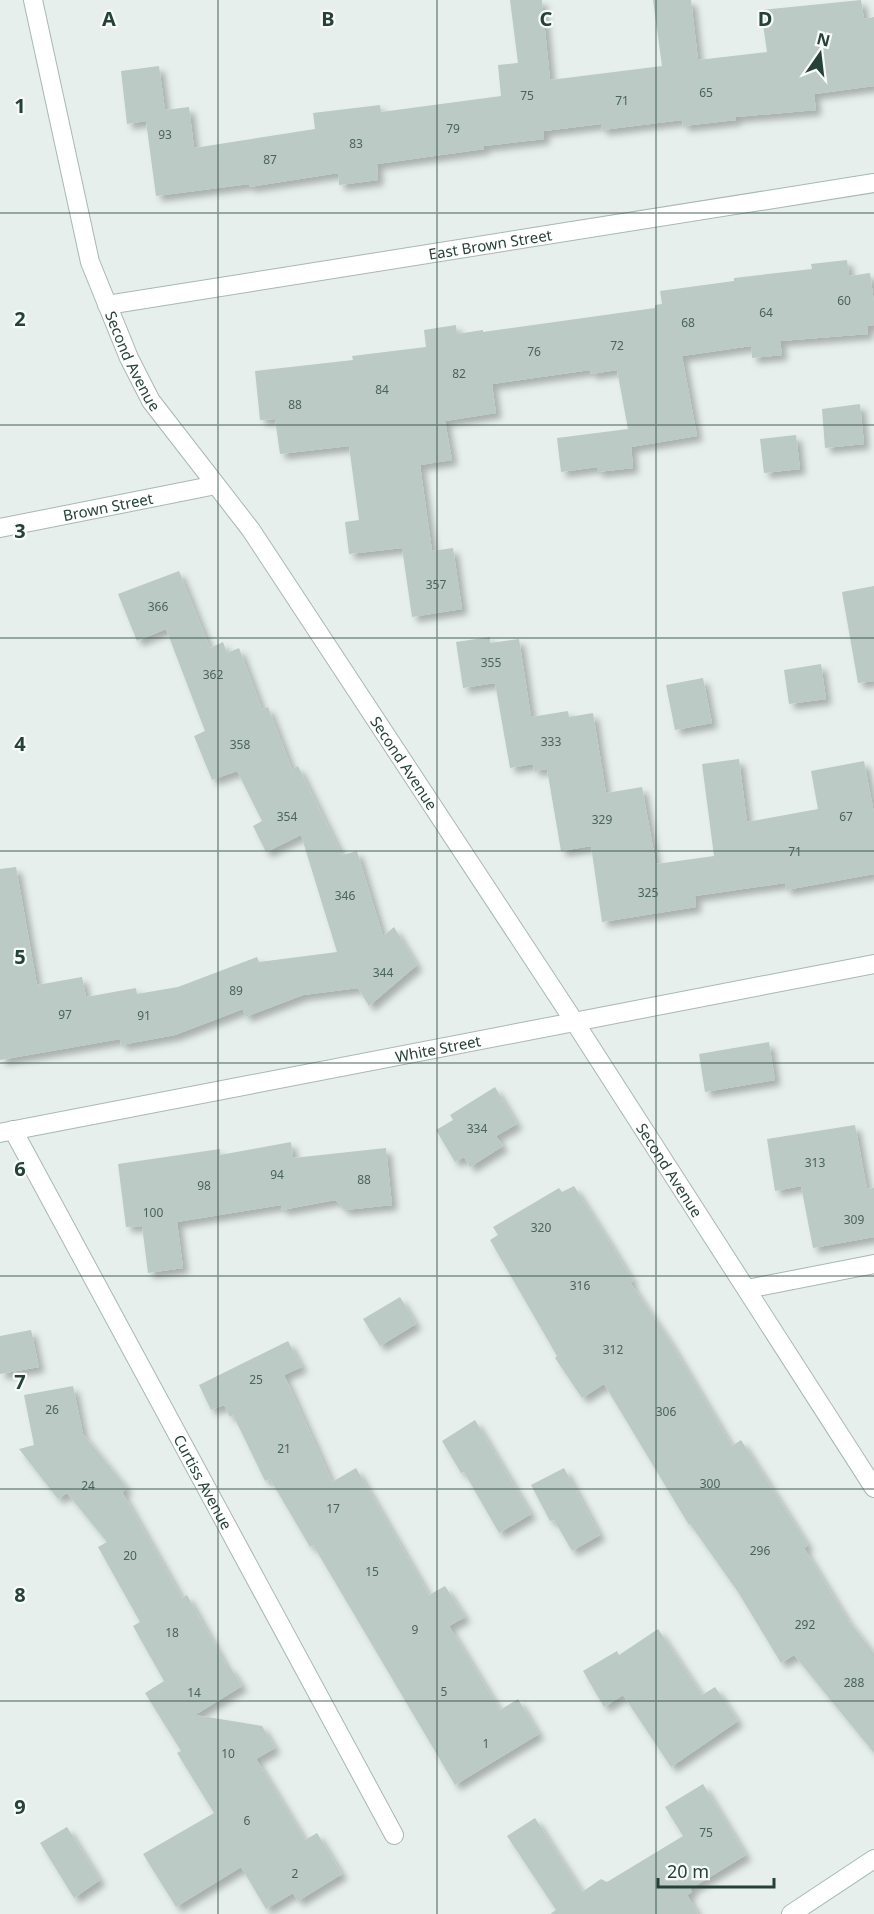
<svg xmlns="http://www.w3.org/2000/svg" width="874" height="1914" font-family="'Noto Sans',sans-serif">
<defs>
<filter id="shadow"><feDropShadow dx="5.5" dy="5.5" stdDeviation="3" flood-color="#0004"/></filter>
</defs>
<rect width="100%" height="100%" fill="#e6efeb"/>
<path fill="#bbcac4" filter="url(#shadow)" d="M 510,0 L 542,0 L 550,80 L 662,66 L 653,0 L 691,0 L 698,60 L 767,52 L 761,10 L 861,0 L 864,19 L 874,17 L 874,86 L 814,94 L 816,110 L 736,117 L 736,120 L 683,126 L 682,120 L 602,130 L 601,124 L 544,131 L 544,139 L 484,146 L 484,149 L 377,164 L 378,180 L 339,185 L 338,173 L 249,187 L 249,184 L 156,196 L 146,121 L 127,124 L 121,71 L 159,66 L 165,110 L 189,107 L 194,148 L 315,129 L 313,113 L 380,105 L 381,112 L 501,96 L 498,65 L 518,63 Z
M 847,260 L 849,276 L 870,273 L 874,303 L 874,325 L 867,326 L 868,334 L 780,341 L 782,355 L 752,358 L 751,346 L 682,356 L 697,436 L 631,447 L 631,445 L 633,468 L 597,472 L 597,467 L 561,472 L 557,438 L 628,429 L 617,370 L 591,374 L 590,370 L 492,384 L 496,413 L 445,421 L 452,460 L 420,465 L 432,551 L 453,548 L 462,609 L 412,617 L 402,548 L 349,554 L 345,522 L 359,520 L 349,446 L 280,454 L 275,419 L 260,420 L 255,371 L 353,360 L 352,356 L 426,347 L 424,330 L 456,325 L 457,334 L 483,330 L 483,332 L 655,308 L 655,305 L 662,304 L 660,291 L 734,281 L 734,278 L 812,269 L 811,264 Z
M 860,404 L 864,444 L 825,448 L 822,409 Z
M 796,435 L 800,469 L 764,473 L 760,439 Z
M 179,571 L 210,648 L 223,642 L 227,653 L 239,648 L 262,709 L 268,707 L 292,769 L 298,766 L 342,855 L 357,851 L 383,936 L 394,927 L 417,965 L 369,1006 L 358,988 L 303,995 L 245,1017 L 243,1009 L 175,1035 L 121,1045 L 120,1039 L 0,1060 L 0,869 L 16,867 L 37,985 L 82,977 L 86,997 L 136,988 L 137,994 L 178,987 L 257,957 L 259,962 L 337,952 L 301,835 L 266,852 L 253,826 L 262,821 L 237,771 L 212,780 L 194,736 L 205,731 L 166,629 L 137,641 L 118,594 Z
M 874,586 L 874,681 L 858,683 L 842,592 Z
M 490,637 L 490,643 L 519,639 L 531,717 L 568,711 L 569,717 L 593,713 L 606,793 L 642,787 L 656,864 L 714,856 L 702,764 L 739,759 L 747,822 L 818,809 L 811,771 L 864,761 L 874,813 L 874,874 L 786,890 L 785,883 L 695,896 L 696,907 L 602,922 L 591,846 L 561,851 L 547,769 L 534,771 L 533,764 L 510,768 L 495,683 L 463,688 L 456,642 Z
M 821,664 L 826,699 L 789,704 L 784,670 Z
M 703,678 L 712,723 L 675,730 L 666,685 Z
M 769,1042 L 775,1080 L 705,1092 L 699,1054 Z
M 495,1087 L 517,1124 L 496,1136 L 503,1146 L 470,1167 L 464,1157 L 455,1162 L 436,1130 L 453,1120 L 450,1115 Z
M 855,1125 L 867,1189 L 874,1188 L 874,1237 L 813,1248 L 801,1186 L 775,1191 L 767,1139 Z
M 291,1142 L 293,1158 L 386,1148 L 392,1205 L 345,1210 L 335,1200 L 282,1210 L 281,1205 L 177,1222 L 183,1268 L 148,1273 L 142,1226 L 126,1227 L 118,1164 L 220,1149 L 220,1155 Z
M 574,1186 L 610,1243 L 633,1281 L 630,1282 L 669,1340 L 732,1446 L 741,1440 L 808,1545 L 804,1548 L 847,1619 L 874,1653 L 874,1753 L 794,1655 L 781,1663 L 738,1592 L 690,1524 L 689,1525 L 604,1384 L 582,1398 L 555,1358 L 557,1356 L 490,1240 L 498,1235 L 493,1227 L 559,1188 L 562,1192 Z
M 400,1297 L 416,1324 L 380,1346 L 363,1319 Z
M 31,1330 L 39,1367 L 0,1374 L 0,1336 Z
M 288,1341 L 302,1367 L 284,1375 L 332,1482 L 356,1468 L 429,1595 L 445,1586 L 465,1617 L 449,1626 L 500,1710 L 518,1699 L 539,1734 L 455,1785 L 313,1545 L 310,1547 L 270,1479 L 265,1481 L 233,1415 L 230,1417 L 224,1405 L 211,1410 L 199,1385 Z
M 73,1386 L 83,1434 L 127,1488 L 122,1492 L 182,1598 L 187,1595 L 227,1667 L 230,1667 L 242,1686 L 195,1715 L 262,1726 L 275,1748 L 256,1759 L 305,1840 L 317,1833 L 342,1874 L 298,1901 L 293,1893 L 266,1909 L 241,1867 L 176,1907 L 143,1854 L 214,1813 L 177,1753 L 181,1751 L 145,1693 L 164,1681 L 133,1626 L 140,1622 L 98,1547 L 107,1542 L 67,1493 L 58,1499 L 19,1449 L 34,1445 L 24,1395 Z
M 475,1420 L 531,1514 L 499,1533 L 464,1472 L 461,1473 L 442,1441 Z
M 564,1468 L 600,1535 L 572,1551 L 554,1520 L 550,1521 L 531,1485 Z
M 658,1629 L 702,1695 L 715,1687 L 738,1721 L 671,1767 L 623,1695 L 604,1707 L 583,1671 L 617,1651 L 619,1655 Z
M 703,1784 L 746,1855 L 690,1889 L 692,1892 L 687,1895 L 698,1914 L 550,1914 L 556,1910 L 507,1836 L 535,1818 L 582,1892 L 601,1879 L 607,1882 L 683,1836 L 665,1807 Z
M 67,1827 L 100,1880 L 74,1898 L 40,1843 Z"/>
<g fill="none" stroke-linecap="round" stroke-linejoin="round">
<g stroke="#a8b8b2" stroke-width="20">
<g id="minor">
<path id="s1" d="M 33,0 L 90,262 L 129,358 L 151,401 L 251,530 L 574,1021 L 874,1488"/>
<path id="s2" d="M 107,305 L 874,183"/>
<path id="s3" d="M 0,528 L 216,485"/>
<path id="s4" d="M 13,1130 L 394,1835"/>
<path id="s5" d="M 0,1133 L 874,964"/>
<path d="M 747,1289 L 874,1264"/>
<path d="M 791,1914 L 874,1859"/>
</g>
</g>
<use href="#minor" stroke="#fff" stroke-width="18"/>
</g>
<path fill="none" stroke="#24423a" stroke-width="1.5" stroke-opacity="0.55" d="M 218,0 L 218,1914M 437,0 L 437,1914M 656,0 L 656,1914M 0,213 L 874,213M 0,425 L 874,425M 0,638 L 874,638M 0,851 L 874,851M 0,1063 L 874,1063M 0,1276 L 874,1276M 0,1489 L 874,1489M 0,1701 L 874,1701"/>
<g text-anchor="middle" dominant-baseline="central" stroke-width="4.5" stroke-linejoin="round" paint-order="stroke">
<g font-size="12" fill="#4a645c">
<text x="706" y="92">65</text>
<text x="527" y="95">75</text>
<text x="622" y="100">71</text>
<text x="453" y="128">79</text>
<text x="165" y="134">93</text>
<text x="356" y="143">83</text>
<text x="270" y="159">87</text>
<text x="844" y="300">60</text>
<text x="766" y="312">64</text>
<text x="688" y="322">68</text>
<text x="617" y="345">72</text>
<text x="534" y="351">76</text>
<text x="459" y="373">82</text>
<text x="382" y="389">84</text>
<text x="295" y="404">88</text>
<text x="436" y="584">357</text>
<text x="158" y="606">366</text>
<text x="491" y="662">355</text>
<text x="213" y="674">362</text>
<text x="551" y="741">333</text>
<text x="240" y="744">358</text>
<text x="287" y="816">354</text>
<text x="846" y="816">67</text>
<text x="602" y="819">329</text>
<text x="795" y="851">71</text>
<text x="648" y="892">325</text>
<text x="345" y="895">346</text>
<text x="383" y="972">344</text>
<text x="236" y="990">89</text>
<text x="65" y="1014">97</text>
<text x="144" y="1015">91</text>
<text x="477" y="1128">334</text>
<text x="815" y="1162">313</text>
<text x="277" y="1174">94</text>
<text x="364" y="1179">88</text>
<text x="204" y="1185">98</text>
<text x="153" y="1212">100</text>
<text x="854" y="1219">309</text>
<text x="541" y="1227">320</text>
<text x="580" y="1285">316</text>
<text x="613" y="1349">312</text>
<text x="256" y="1379">25</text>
<text x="52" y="1409">26</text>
<text x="666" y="1411">306</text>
<text x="284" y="1448">21</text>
<text x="710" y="1483">300</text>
<text x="88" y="1485">24</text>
<text x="333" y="1508">17</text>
<text x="760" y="1550">296</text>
<text x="130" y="1555">20</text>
<text x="372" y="1571">15</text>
<text x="805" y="1624">292</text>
<text x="415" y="1629">9</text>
<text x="172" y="1632">18</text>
<text x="854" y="1682">288</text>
<text x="444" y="1691">5</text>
<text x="194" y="1692">14</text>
<text x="486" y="1743">1</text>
<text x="228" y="1753">10</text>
<text x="247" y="1820">6</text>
<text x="706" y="1832">75</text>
<text x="295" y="1873">2</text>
</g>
<g font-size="15" fill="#24423a" stroke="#f7fbf9">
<text stroke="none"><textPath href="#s2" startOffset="388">East Brown Street</textPath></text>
<text stroke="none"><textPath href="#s1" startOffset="376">Second Avenue</textPath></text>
<text stroke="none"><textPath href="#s3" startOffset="110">Brown Street</textPath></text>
<text stroke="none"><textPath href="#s1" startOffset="862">Second Avenue</textPath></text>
<text stroke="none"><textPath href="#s5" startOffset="446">White Street</textPath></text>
<text stroke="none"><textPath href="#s1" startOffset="1348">Second Avenue</textPath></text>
<text stroke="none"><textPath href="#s4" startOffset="400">Curtiss Avenue</textPath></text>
</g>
</g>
<g font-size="20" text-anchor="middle" font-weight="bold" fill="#24423a" stroke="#f7fbf9" stroke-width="4.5" stroke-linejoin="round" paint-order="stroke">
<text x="109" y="26">A</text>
<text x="328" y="26">B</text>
<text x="546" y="26">C</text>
<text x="765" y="26">D</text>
<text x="20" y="113">1</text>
<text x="20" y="326">2</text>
<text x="20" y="538">3</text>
<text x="20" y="751">4</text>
<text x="20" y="964">5</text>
<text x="20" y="1176">6</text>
<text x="20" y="1389">7</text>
<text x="20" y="1602">8</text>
<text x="20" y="1814">9</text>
</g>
<g transform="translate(820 54) rotate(14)" stroke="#f7fbf9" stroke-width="4.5" paint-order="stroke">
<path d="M0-4.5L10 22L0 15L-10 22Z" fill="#24423a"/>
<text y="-9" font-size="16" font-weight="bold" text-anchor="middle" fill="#24423a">N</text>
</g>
<path d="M658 1878v9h116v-9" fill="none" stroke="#24423a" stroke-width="3"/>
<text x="667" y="1878" font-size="18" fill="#24423a" stroke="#f7fbf9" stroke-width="4.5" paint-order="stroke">20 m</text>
</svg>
